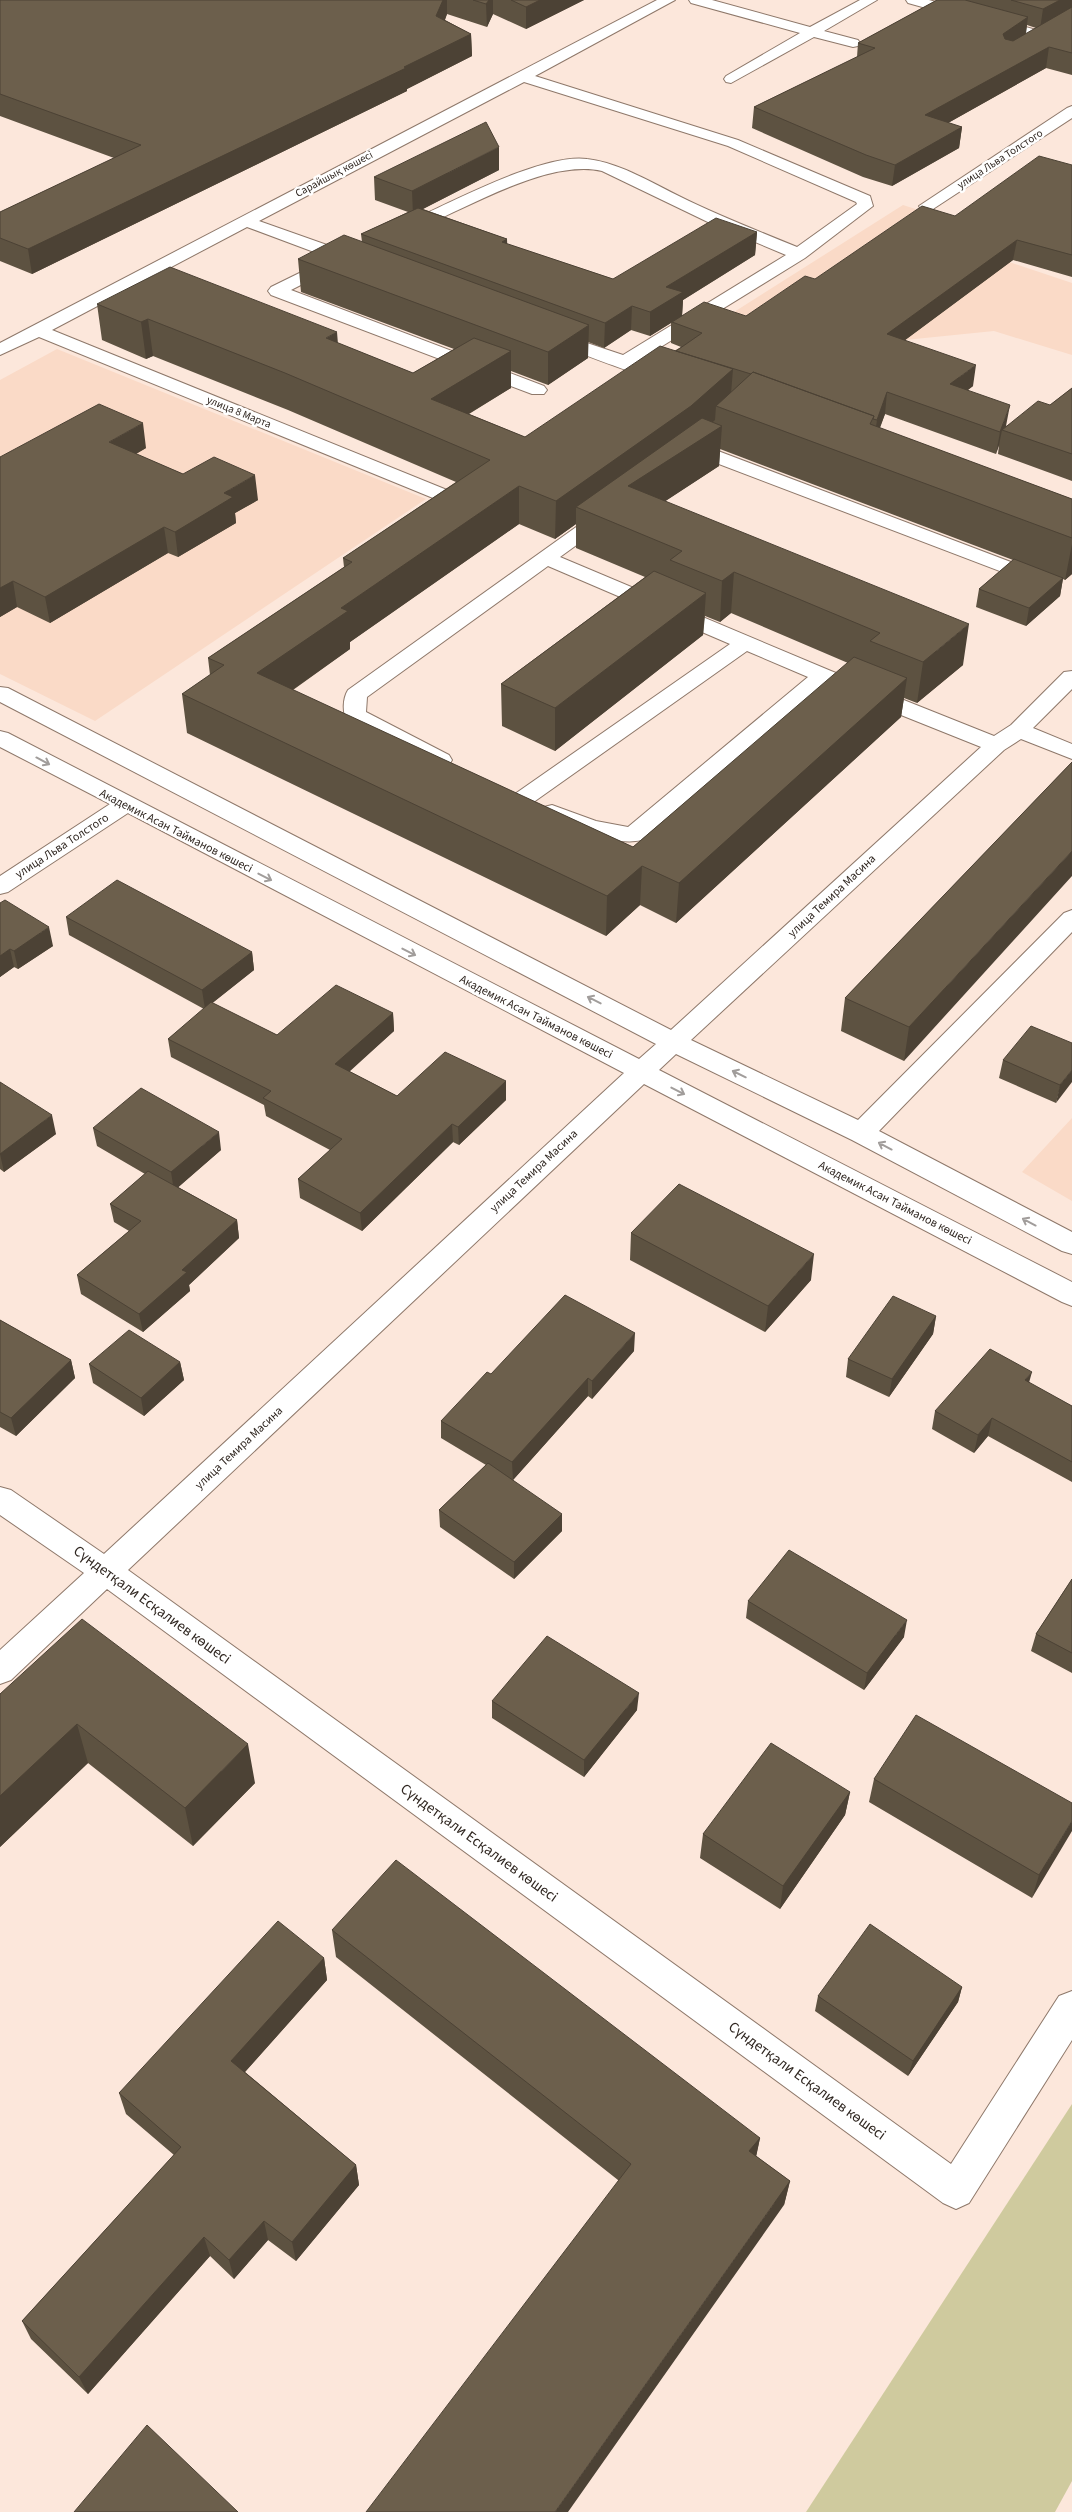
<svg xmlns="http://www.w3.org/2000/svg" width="1072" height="2512" font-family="'Source Sans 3',sans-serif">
<rect width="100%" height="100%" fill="#fce7db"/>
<path fill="#fadac7" d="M 903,205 L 1032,246 L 1009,262 L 1072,283 L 1072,355 L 994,331 L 816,349 L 682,345 Z
M 57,349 L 426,499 L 95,721 L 0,674 L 0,380 Z
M 1072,1118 L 1072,1201 L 1022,1172 Z"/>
<path fill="#cfca9e" d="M 1072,2104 L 1072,2481 L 1055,2512 L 806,2512 Z"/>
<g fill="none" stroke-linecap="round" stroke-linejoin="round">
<g stroke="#8e786a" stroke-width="2">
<path id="minor" d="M 657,0 L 675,0 L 535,76 L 738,140 L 870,196 L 873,206 L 805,258 L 638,361 L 672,373 L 675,377 L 672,381 C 657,385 569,348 548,341 L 545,337 L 548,333 L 554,332 L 623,355 L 786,255 L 712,224 L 602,171 C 550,159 472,205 424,226 L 418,228 L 410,223 L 412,220 C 454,201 544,153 587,159 C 622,163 657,186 689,201 C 724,218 761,232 797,247 L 857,204 L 856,202 L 728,146 L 524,82 L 259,221 L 361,257 L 363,261 L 361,265 L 355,266 L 340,261 L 338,266 L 291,290 L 544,386 L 547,390 L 544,394 L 532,394 L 271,295 L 268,291 L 271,287 L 330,258 L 247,227 L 52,330 L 447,490 L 450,494 L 447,498 L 433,498 L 39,337 L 0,355 L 0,343 Z
M 689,0 L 712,0 L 810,27 L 860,0 L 877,0 L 824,31 L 858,40 L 860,43 L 858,46 L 853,47 L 814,37 L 731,83 L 726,82 L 724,79 L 726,76 L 800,33 L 691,3 Z
M 906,0 L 929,0 L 1047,33 L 1049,36 L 1042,40 L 1037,39 L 908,3 Z
M 1072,106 L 1072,118 L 933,209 L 921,209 L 919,206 L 1067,108 Z
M 697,443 L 1048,576 L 1051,580 L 1048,584 L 1041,586 L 1034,584 L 690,453 L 688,449 L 690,445 Z
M 607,508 L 614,510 L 617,514 L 614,518 L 560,557 L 831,671 L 994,736 L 1011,725 L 1064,672 L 1072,671 L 1072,689 L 1033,728 L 1072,744 L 1072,759 L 1021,739 L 1004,750 L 691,1040 L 858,1120 L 1064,913 L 1072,910 L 1072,932 L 879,1131 L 1072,1232 L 1072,1254 L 1062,1251 L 852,1140 L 676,1054 L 659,1070 L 1072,1282 L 1072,1306 L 1062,1302 L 644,1084 L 128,1570 L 951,2164 L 1059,1996 L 1072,1991 L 1072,2040 L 969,2203 L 956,2209 L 943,2203 L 107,1589 L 11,1680 L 0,1684 L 0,1650 L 84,1573 L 0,1515 L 0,1487 L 11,1490 L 104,1554 L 624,1073 L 128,813 L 8,892 L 0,894 L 0,876 L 110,804 L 0,747 L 0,731 L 8,733 L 639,1059 L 656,1044 L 0,702 L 0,687 L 8,688 L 671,1030 L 981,747 L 826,685 L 641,840 C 616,847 568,826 544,817 L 541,812 L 544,807 L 552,805 L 596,821 L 628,827 L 808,677 L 747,651 L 528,806 L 520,808 L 512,806 L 509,801 L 512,796 L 730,644 L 548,566 L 367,697 L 366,712 L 449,755 L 452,760 L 449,765 L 441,767 L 433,765 L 347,720 C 342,712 343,698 348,690 L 600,510 Z"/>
</g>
<use href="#minor" fill="#fff" fill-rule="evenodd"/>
</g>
<path fill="#5d5241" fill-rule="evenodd" d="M 0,0 L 584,0 L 526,29 L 493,14 L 487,27 L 447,14 L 445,20 L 471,34 L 472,56 L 407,89 L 407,91 L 32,274 L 0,261 L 0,212 L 114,158 L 0,116 Z
M 937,0 L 1072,0 L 1072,75 L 1046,68 L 948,123 L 962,127 L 959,148 L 892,186 L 863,177 L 752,128 L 754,107 L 857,57 L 858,43 ZM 1027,25 L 1036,28 L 1026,34 Z
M 1072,165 L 1072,277 L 1013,260 L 905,340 L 973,386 L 968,390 L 1006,426 L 1050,405 L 1072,388 L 1072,481 L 998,454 L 999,445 L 996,454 L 885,414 L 880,428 L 1072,499 L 1072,574 L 1065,580 L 1063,579 L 1060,596 L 1026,626 L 976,607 L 979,589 L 1013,560 L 720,449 L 719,466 L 665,501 L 963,665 L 917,703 L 904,698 L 901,717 L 676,923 L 640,905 L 606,936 L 187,733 L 182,694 L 210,675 L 208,658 L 344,567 L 343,558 L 456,482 L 288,410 L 153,356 L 146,359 L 102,340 L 97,304 L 338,343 L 413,373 L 454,349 L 301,292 L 298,259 L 362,242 L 361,234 L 408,212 L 375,200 L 374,177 L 499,170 L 423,209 L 507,239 L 507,244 L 613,279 L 757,232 L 755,255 L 683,300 L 682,316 L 746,316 L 815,279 L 955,216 ZM 671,323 L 671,343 L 681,347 L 525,437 L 469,414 L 511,388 L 511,371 L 548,385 L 588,358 L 588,342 L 604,348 L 631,330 L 650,336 ZM 519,524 L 555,539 L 576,524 L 576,548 L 645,577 L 501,684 L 502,726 L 555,751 L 703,635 L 705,616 L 720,622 L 731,613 L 848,663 L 633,847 L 293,690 L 350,649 L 350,642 Z
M 146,448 L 136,454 L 183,474 L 258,500 L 235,513 L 236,523 L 178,557 L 168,553 L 50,623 L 17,607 L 0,617 L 0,457 Z
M 1072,762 L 904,1061 L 841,1031 L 845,998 Z
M 0,903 L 53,946 L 18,969 L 14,967 L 0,977 Z
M 66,917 L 252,952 L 254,970 L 212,1003 L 277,1035 L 393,1013 L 394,1031 L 349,1071 L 397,1096 L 506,1081 L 506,1100 L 459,1145 L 453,1142 L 362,1231 L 300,1198 L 298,1179 L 330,1150 L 266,1116 L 264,1105 L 171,1057 L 168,1039 L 204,1009 L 69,935 Z
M 1072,1043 L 1056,1103 L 999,1078 L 1003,1060 Z
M 0,1082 L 56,1134 L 4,1172 L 0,1169 Z
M 93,1128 L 221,1150 L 178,1187 L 237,1220 L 239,1238 L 189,1285 L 190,1291 L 143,1332 L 81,1294 L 77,1275 L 129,1231 L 114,1222 L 110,1204 L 145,1174 L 97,1146 Z
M 631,1233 L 811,1280 L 765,1332 L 630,1260 Z
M 936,1316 L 933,1334 L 889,1397 L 846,1377 L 848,1359 Z
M 0,1320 L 71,1360 L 75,1378 L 16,1436 L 0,1427 Z
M 634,1351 L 592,1399 L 588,1396 L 513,1480 L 562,1531 L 514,1579 L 440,1527 L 439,1510 L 486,1465 L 441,1438 L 441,1421 L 491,1374 Z
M 180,1362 L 184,1380 L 144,1416 L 93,1383 L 89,1364 Z
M 1029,1383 L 1072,1406 L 1072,1482 L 988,1436 L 974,1453 L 932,1429 L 935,1411 Z
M 1072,1579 L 1072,1673 L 1031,1651 L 1036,1634 Z
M 748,1601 L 904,1637 L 864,1690 L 746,1618 Z
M 0,1694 L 255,1783 L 193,1846 L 88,1763 L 0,1847 Z
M 492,1701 L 637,1710 L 584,1777 L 492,1718 Z
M 874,1779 L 1072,1803 L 1032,1898 L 869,1802 Z
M 850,1792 L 845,1815 L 780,1909 L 700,1858 L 703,1834 Z
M 332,1930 L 760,2138 L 756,2156 L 790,2181 L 784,2205 L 618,2180 L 336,1957 Z
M 324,1958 L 327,1980 L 245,2072 L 356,2165 L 359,2185 L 296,2261 L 268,2240 L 234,2279 L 210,2256 L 88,2394 L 31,2339 L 22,2321 L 174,2155 L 126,2114 L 119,2093 Z
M 962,1987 L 958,2002 L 908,2076 L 815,2011 L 818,1996 Z"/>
<path fill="#4c4235" d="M 443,0 L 447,0 L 447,14 L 437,39 L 436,16 Z
M 489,0 L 493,0 L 493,14 L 487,27 L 486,4 Z
M 540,0 L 584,0 L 526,29 L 526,7 Z
M 1060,0 L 1072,0 L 1072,13 L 1040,29 L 1043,9 Z
M 1028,17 L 1025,38 L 1000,55 L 1003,34 Z
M 471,34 L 472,56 L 407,89 L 407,91 L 32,274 L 28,249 Z
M 1049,47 L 1046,68 L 923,137 L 925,115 Z
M 962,127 L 959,148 L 892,186 L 895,165 Z
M 499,147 L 499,170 L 413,214 L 412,191 Z
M 757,232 L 755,255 L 683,300 L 682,316 L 650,336 L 650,312 L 666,287 Z
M 507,239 L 508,263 L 502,242 Z
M 1017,240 L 1013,260 L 885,355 L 887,334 Z
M 632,306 L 631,330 L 604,348 L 605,323 Z
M 148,319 L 153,356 L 146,359 L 141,322 Z
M 589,325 L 588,358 L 548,385 L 548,352 Z
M 337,332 L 340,369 L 326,338 Z
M 511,351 L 511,388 L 432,436 L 431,399 Z
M 976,365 L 973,386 L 947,405 L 950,384 Z
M 733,369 L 730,406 L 716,406 L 715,420 L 689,444 L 722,426 L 719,466 L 626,527 L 576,507 L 576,524 L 555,539 L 556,501 Z
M 887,392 L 885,414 L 874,442 L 877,420 Z
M 1010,405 L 1006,426 L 1002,430 L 999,445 L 996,454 L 1000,432 Z
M 143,423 L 146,448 L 113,467 L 109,442 Z
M 255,475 L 258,500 L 235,513 L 236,523 L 178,557 L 175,532 L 224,493 Z
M 519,486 L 519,524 L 350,642 L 350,649 L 261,712 L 257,673 L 341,608 Z
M 164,527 L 168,553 L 50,623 L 45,597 Z
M 1072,544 L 1072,574 L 1065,580 Z
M 734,572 L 731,613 L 720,622 L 722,581 Z
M 1063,578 L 1060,596 L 1026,626 L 1029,608 Z
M 13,581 L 17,607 L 0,617 L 0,588 Z
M 706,593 L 703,635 L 555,751 L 555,708 Z
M 969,624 L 963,665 L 917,703 L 923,662 Z
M 907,678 L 901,717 L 676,923 L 679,883 Z
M 1072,851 L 1072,876 L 904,1061 L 909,1027 Z
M 642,866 L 640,905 L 606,936 L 607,896 Z
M 49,927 L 53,946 L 18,969 L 14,951 Z
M 10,949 L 14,967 L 0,977 L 0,956 Z
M 252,952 L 254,970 L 205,1009 L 202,990 Z
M 393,1013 L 394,1031 L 337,1083 L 335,1064 Z
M 1072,1070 L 1072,1082 L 1056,1103 L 1060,1085 Z
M 506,1081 L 506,1100 L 459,1145 L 458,1127 Z
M 52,1115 L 56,1134 L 4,1172 L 0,1154 Z
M 452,1124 L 453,1142 L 362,1231 L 360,1213 Z
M 219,1132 L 221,1150 L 174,1191 L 171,1172 Z
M 237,1220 L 239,1238 L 189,1285 L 190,1291 L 143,1332 L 139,1314 L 182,1270 Z
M 814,1254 L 811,1280 L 765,1332 L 768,1306 Z
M 936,1316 L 933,1334 L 889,1397 L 892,1379 Z
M 635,1333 L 634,1351 L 592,1399 L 592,1381 Z
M 71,1360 L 75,1378 L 16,1436 L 11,1418 Z
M 180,1362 L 184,1380 L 144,1416 L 141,1398 Z
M 1032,1372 L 1027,1390 L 1025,1380 Z
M 588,1378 L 588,1396 L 513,1480 L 512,1462 Z
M 992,1418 L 988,1436 L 974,1453 L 978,1435 Z
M 562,1514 L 562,1531 L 514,1579 L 514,1562 Z
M 907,1620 L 904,1637 L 864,1690 L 867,1673 Z
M 639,1693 L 637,1710 L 584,1777 L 584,1760 Z
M 77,1724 L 88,1763 L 0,1847 L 0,1796 Z
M 248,1744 L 255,1783 L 193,1846 L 185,1808 Z
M 850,1792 L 845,1815 L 780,1909 L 783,1886 Z
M 1072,1821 L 1072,1831 L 1032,1898 L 1039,1875 Z
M 324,1958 L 327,1980 L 236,2082 L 231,2061 Z
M 962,1987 L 958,2002 L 908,2076 L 913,2061 Z
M 760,2138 L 755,2162 L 749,2151 Z
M 356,2165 L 359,2185 L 296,2261 L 292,2242 Z
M 790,2181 L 784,2205 L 568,2512 L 555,2512 Z
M 264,2221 L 268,2240 L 234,2279 L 229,2260 Z
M 204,2237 L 210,2256 L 88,2394 L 79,2377 Z"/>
<path fill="#6c5f4c" stroke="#4c4235" d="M 0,0 L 443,0 L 436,16 L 471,34 L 404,67 L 406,68 L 28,249 L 0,238 L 0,212 L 141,145 L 0,94 Z
M 473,0 L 489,0 L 486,4 Z
M 511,0 L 540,0 L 526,7 Z
M 937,0 L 965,0 L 1028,17 L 1003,34 L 1005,39 L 1013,41 L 1072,7 L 1072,53 L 1049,47 L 925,115 L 962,127 L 895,165 L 866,155 L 754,107 L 875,48 L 858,43 Z
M 1011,0 L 1060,0 L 1043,9 Z
M 486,122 L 499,147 L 412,191 L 374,177 Z
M 1039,156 L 1072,165 L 1072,255 L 1017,240 L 887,334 L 976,365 L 950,384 L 1010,405 L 1000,432 L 887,392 L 877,420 L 873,419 L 874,416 L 753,372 L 751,374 L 676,351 L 702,333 L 672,322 L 704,302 L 746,316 L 805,276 L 815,279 L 922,206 L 955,216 Z
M 418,208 L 507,239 L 502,242 L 613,279 L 716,218 L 757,232 L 666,287 L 683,292 L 650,312 L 632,306 L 605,323 L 361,234 Z
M 344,235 L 589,325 L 548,352 L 298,259 Z
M 170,267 L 337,332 L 326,338 L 413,373 L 474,338 L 511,351 L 431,399 L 525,437 L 660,346 L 733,369 L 691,406 L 556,501 L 519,486 L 341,608 L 348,611 L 257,673 L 633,847 L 854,657 L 907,678 L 679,883 L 642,866 L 607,896 L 182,694 L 224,665 L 208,658 L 352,562 L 343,558 L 490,460 L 285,373 L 148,319 L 141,322 L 97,304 Z
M 753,372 L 874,416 L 870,424 L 1072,499 L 1072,538 L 716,406 Z
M 1072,388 L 1072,454 L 1002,430 L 1038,401 L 1050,405 Z
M 99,404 L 143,423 L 109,442 L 183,474 L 214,457 L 255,475 L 224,493 L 233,497 L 175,532 L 164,527 L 45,597 L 13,581 L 0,588 L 0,457 Z
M 702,418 L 722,426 L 628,486 L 969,624 L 923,662 L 870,641 L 880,633 L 734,572 L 722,581 L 670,560 L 682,551 L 576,507 Z
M 1014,559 L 1063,578 L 1029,608 L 979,589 Z
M 654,571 L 706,593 L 555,708 L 501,684 Z
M 1072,762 L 1072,851 L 909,1027 L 845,998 Z
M 117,880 L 252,952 L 202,990 L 66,917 Z
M 5,900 L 49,927 L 14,951 L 10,949 L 0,956 L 0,903 Z
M 336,985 L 393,1013 L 335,1064 L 397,1096 L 445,1052 L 506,1081 L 458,1127 L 452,1124 L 360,1213 L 298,1179 L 342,1139 L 263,1098 L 271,1091 L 168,1039 L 211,1002 L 277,1035 Z
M 1031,1026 L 1072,1043 L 1072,1070 L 1060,1085 L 1003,1060 Z
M 0,1082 L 52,1115 L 0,1154 Z
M 141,1088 L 219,1132 L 171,1172 L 93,1128 Z
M 148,1171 L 237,1220 L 182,1270 L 187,1272 L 139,1314 L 77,1275 L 141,1221 L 110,1204 Z
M 679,1184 L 814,1254 L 768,1306 L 631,1233 Z
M 565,1295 L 635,1333 L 592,1381 L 588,1378 L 512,1462 L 441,1421 L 487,1372 L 491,1374 Z
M 893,1296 L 936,1316 L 892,1379 L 848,1359 Z
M 0,1320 L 71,1360 L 11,1418 L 0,1412 Z
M 129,1330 L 180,1362 L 141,1398 L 89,1364 Z
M 990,1349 L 1032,1372 L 1025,1380 L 1072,1406 L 1072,1462 L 992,1418 L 978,1435 L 935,1411 Z
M 488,1463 L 562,1514 L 514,1562 L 439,1510 Z
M 789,1550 L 907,1620 L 867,1673 L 748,1601 Z
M 1072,1579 L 1072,1653 L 1036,1634 Z
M 82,1619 L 248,1744 L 185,1808 L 77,1724 L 0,1796 L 0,1694 Z
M 547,1636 L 639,1693 L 584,1760 L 492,1701 Z
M 916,1715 L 1072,1803 L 1072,1821 L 1039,1875 L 874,1779 Z
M 771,1743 L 850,1792 L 783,1886 L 703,1834 Z
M 396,1860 L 760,2138 L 749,2151 L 790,2181 L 555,2512 L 366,2512 L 631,2164 L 332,1930 Z
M 278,1921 L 324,1958 L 231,2061 L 356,2165 L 292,2242 L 264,2221 L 229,2260 L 204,2237 L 79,2377 L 22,2321 L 181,2147 L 119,2093 Z
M 870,1924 L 962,1987 L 913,2061 L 818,1996 Z
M 147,2425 L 238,2512 L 74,2512 Z"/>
<defs><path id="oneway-shaft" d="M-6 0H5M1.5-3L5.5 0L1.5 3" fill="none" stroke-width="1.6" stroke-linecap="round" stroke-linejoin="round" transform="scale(1.25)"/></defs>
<g stroke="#a19d9b">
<use href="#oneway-shaft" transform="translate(43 761) rotate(28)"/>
<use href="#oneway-shaft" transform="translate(265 877) rotate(27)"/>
<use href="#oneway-shaft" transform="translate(409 952) rotate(27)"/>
<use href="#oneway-shaft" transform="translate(594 1000) rotate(-153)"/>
<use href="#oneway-shaft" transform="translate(739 1074) rotate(-154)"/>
<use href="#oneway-shaft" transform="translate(678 1091) rotate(27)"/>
<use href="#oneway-shaft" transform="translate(885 1146) rotate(-152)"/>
<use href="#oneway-shaft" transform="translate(1029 1222) rotate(-152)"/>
</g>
<g text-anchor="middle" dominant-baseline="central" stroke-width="5" stroke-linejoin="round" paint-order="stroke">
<g font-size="11" fill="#2f2620" stroke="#fff">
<text transform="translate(1000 159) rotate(-33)">улица Льва Толстого</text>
<text transform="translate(334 174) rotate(-28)">Сарайшық көшесі</text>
<text transform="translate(239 412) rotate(22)">улица 8 Марта</text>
</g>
<g font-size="12" fill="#2f2620" stroke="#fff">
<text transform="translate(176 831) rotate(27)">Академик Асан Тайманов көшесі</text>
<text transform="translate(62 846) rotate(-33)">улица Льва Толстого</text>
<text transform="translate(832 896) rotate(-43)">улица Темира Масина</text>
<text transform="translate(536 1017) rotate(27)">Академик Асан Тайманов көшесі</text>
<text transform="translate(534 1171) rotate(-43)">улица Темира Масина</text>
<text transform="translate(895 1203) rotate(27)">Академик Асан Тайманов көшесі</text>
<text transform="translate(239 1448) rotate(-43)">улица Темира Масина</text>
</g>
<g font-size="15" fill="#2f2620" stroke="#fff">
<text transform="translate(152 1605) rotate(36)">Сүндетқали Есқалиев көшесі</text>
<text transform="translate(479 1843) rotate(36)">Сүндетқали Есқалиев көшесі</text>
<text transform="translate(807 2081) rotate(36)">Сүндетқали Есқалиев көшесі</text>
</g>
</g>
</svg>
